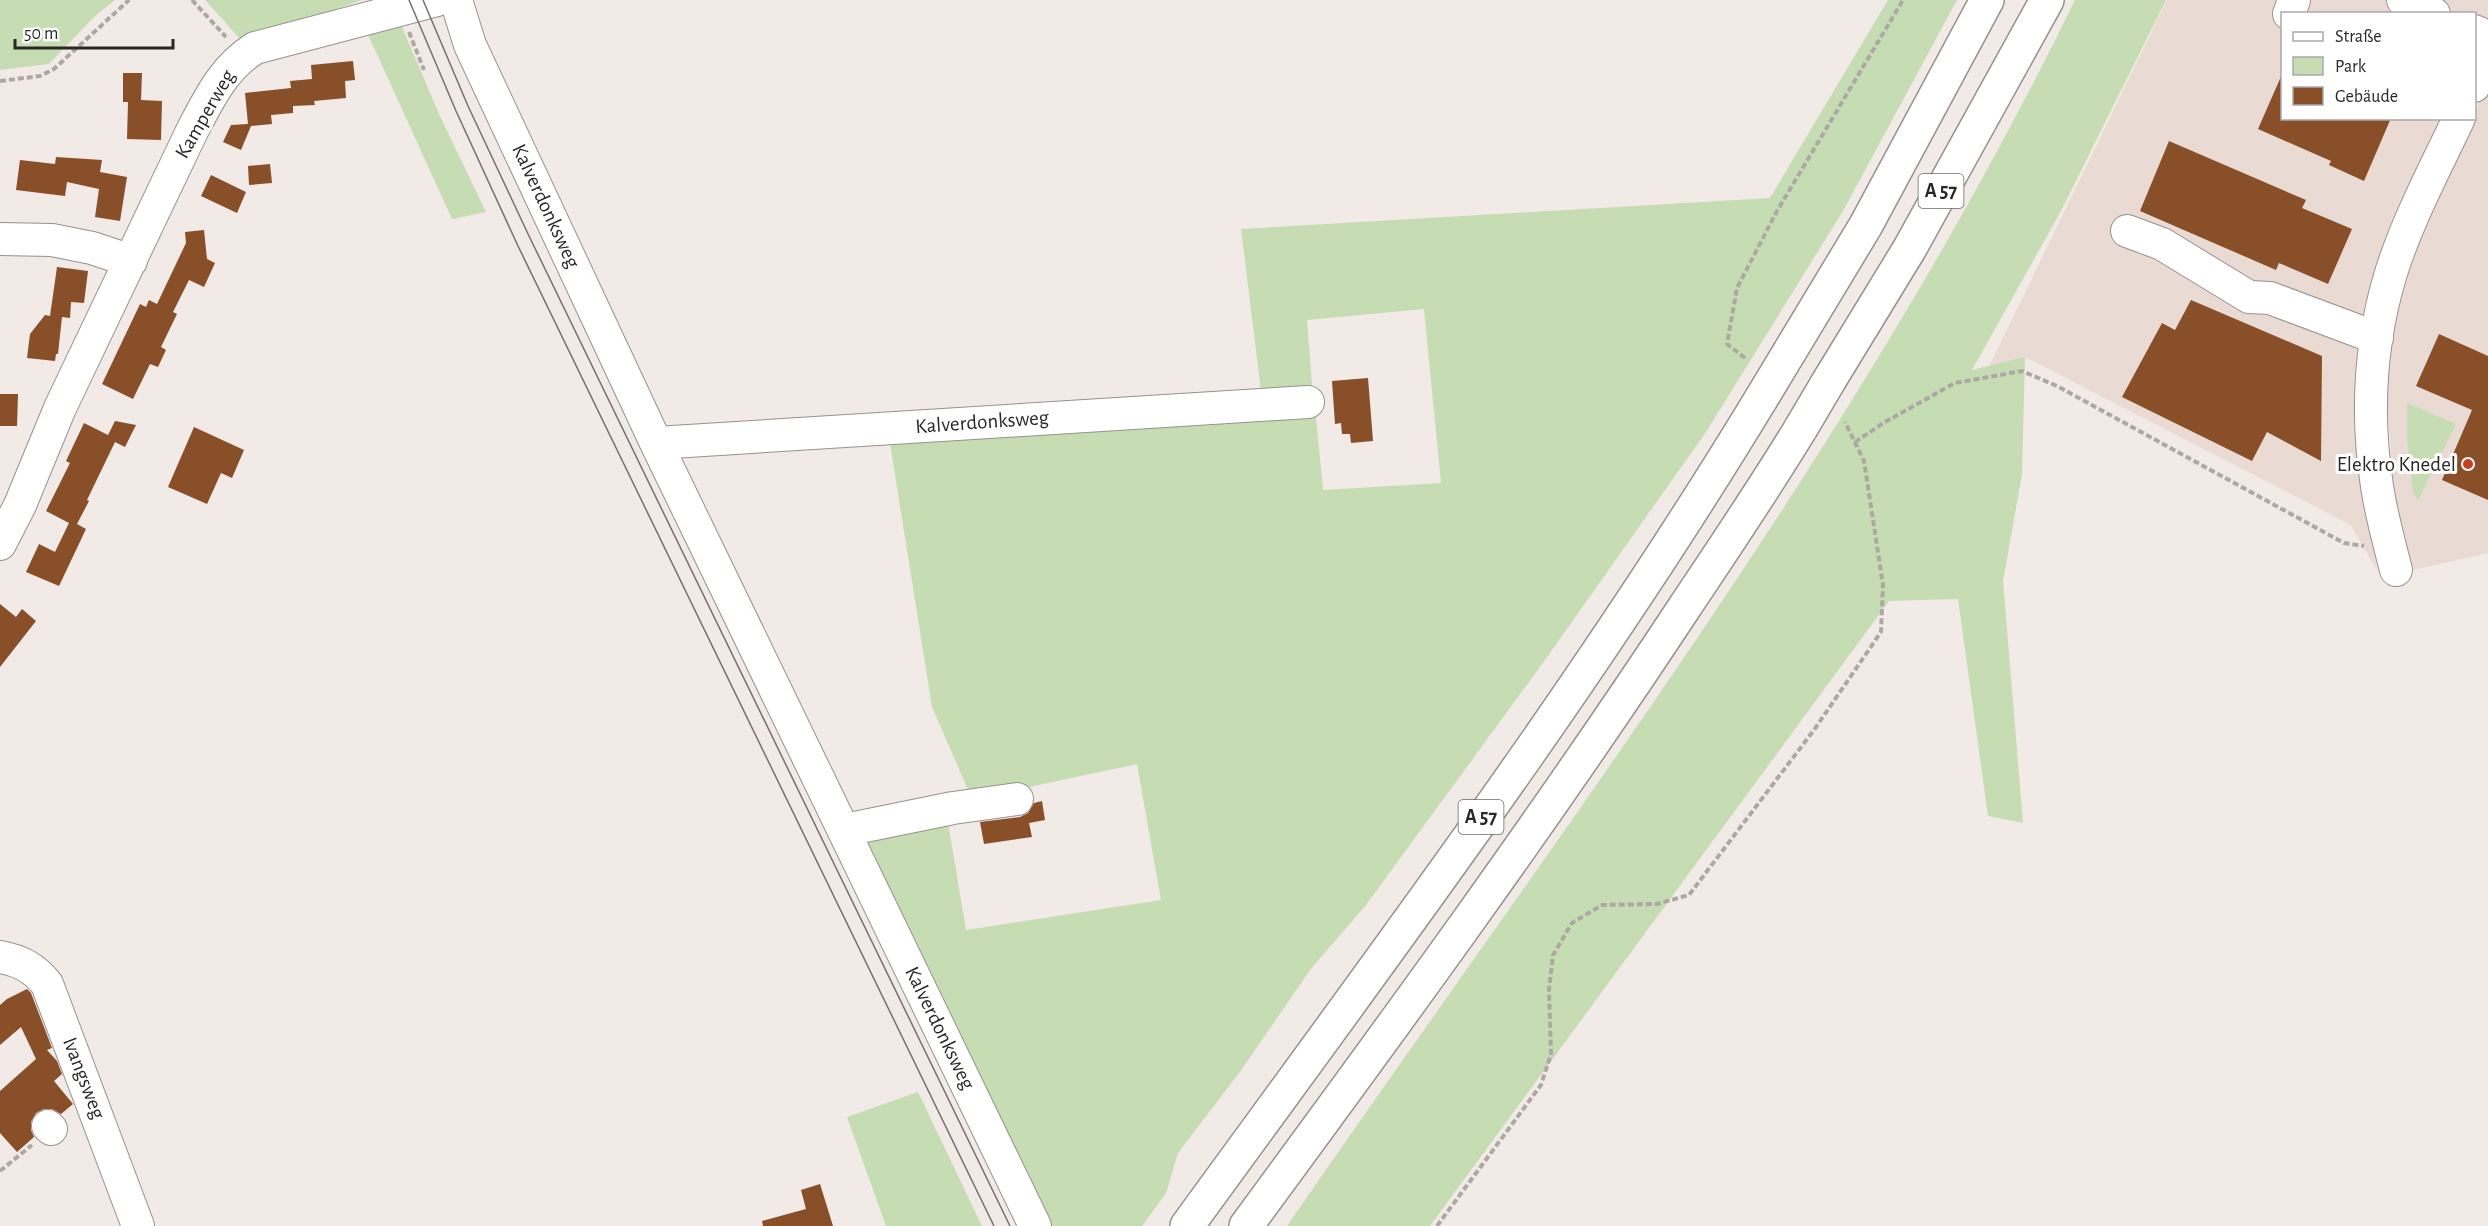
<svg xmlns="http://www.w3.org/2000/svg" width="2488" height="1226" font-family="'Alegreya Sans',sans-serif">
<rect width="100%" height="100%" fill="#f1eae6"/>
<path fill="#e9dbd3" d="M 2167,0 L 2488,0 L 2488,21 L 2475,52 L 2474,14 L 2282,14 L 2282,118 L 2445,119 L 2361,453 L 2377,571 L 2351,525 L 2025,357 L 1985,375 Z
M 2488,81 L 2488,553 L 2413,570 L 2394,491 L 2386,389 L 2391,333 L 2405,269 L 2472,119 L 2474,118 L 2475,112 Z"/>
<path fill="#c6ddb4" d="M 0,0 L 115,0 L 94,17 L 49,64 L 0,70 Z
M 205,0 L 362,0 L 243,42 Z
M 1888,0 L 1957,0 L 1843,211 L 1706,432 L 1545,660 L 1366,905 L 1310,970 L 1242,1069 L 1178,1153 L 1166,1193 L 1142,1226 L 1047,1226 L 864,843 L 867,837 L 948,822 L 966,930 L 1161,900 L 1137,764 L 972,799 L 932,707 L 889,437 L 1315,407 L 1323,490 L 1441,483 L 1424,309 L 1307,320 L 1313,396 L 1262,399 L 1241,229 L 1770,198 Z
M 2075,0 L 2166,0 L 2061,211 L 1972,370 L 2025,357 L 2022,474 L 2003,581 L 2023,823 L 1988,816 L 1958,599 L 1889,601 L 1430,1226 L 1287,1226 C 1564,824 1860,441 2075,0 Z
M 399,20 L 440,116 L 486,212 L 452,219 L 365,28 Z
M 2407,403 L 2456,424 L 2418,500 L 2413,493 L 2407,438 Z
M 918,1092 L 982,1226 L 886,1226 L 847,1117 Z"/>
<path fill="#884f28" d="M 353,61 L 355,80 L 345,81 L 346,98 L 314,101 L 315,105 L 293,106 L 293,113 L 271,115 L 272,124 L 251,126 L 241,150 L 223,142 L 231,125 L 248,124 L 245,93 L 291,88 L 290,81 L 312,79 L 311,65 Z
M 2283,72 L 2283,118 L 2391,118 L 2364,181 L 2329,165 L 2331,161 L 2258,129 Z
M 123,73 L 142,73 L 141,100 L 162,101 L 161,140 L 127,139 L 128,102 L 123,102 Z
M 2169,141 L 2306,200 L 2302,208 L 2352,229 L 2328,284 L 2279,263 L 2276,270 L 2140,211 Z
M 56,157 L 102,160 L 100,172 L 127,177 L 120,221 L 95,217 L 99,189 L 67,182 L 65,196 L 16,190 L 20,160 L 55,164 Z
M 270,164 L 272,183 L 249,185 L 248,166 Z
M 211,175 L 246,192 L 237,213 L 201,196 Z
M 204,230 L 207,259 L 215,263 L 204,287 L 189,280 L 173,312 L 177,314 L 161,347 L 166,350 L 158,367 L 150,364 L 133,399 L 102,384 L 140,304 L 146,307 L 149,300 L 157,304 L 186,243 L 185,232 Z
M 57,267 L 88,271 L 84,303 L 71,302 L 70,318 L 62,317 L 58,354 L 56,354 L 55,361 L 27,358 L 30,334 L 45,315 L 50,316 Z
M 2191,300 L 2322,356 L 2321,461 L 2267,432 L 2252,461 L 2122,397 L 2162,323 L 2175,330 Z
M 2439,334 L 2488,356 L 2488,500 L 2442,480 L 2472,410 L 2416,386 Z
M 1368,378 L 1373,441 L 1351,443 L 1350,434 L 1342,434 L 1341,423 L 1335,424 L 1332,381 Z
M 0,394 L 18,394 L 17,426 L 0,426 Z
M 115,421 L 136,425 L 125,447 L 115,442 L 87,500 L 89,501 L 77,524 L 86,529 L 59,586 L 26,572 L 39,544 L 55,552 L 69,523 L 46,511 L 70,463 L 66,461 L 84,423 L 108,435 Z
M 194,427 L 244,450 L 232,478 L 221,473 L 207,504 L 168,487 Z
M 0,604 L 16,617 L 22,609 L 36,621 L 0,667 Z
M 1042,801 L 1045,820 L 1029,823 L 1032,837 L 984,844 L 980,822 L 1020,817 L 1028,813 L 1034,803 Z
M 27,989 L 31,993 L 52,1048 L 47,1050 L 57,1061 L 62,1074 L 54,1081 L 73,1104 L 61,1114 L 52,1109 L 44,1109 L 36,1113 L 31,1122 L 31,1130 L 34,1137 L 17,1152 L 0,1133 L 0,1091 L 36,1059 L 21,1027 L 0,1045 L 0,1005 L 7,999 Z
M 820,1184 L 833,1226 L 763,1226 L 762,1221 L 806,1209 L 801,1190 Z"/>
<g fill="none" stroke-linecap="round" stroke-linejoin="round">
<g stroke="#97918d" stroke-width="34">
<path id="minor" d="M 456,0 L 470,45 L 656,443 L 1035,1226
M 2403,0 L 2434,14
M 2289,14 L 2294,0
M 2474,31 L 2488,37
M 2474,86 L 2488,55
M 2127,231 L 2162,244 L 2249,297 L 2270,298 L 2377,338
M 0,239 L 52,240 L 92,248 L 131,261
M 656,443 L 1308,402
M 0,544 L 20,505 L 60,408 L 192,131 C 209,99 223,68 255,48 L 437,0
M 2396,570 C 2389,542 2381,514 2377,486 C 2366,415 2370,342 2391,273 C 2408,219 2435,169 2459,118
M 845,830 L 953,808 L 1017,799
M 0,957 C 21,961 34,968 47,984 L 138,1226
M 48,1126 L 51,1129"/>
</g>
<g stroke="#97918d" stroke-width="36">
<path id="highway" d="M 1790,351 L 1866,225 L 1987,0
M 1830,379 L 1910,248 L 2047,0
M 1187,1226 C 1384,955 1587,686 1761,399
M 1246,1226 C 1396,1022 1545,819 1684,608 C 1724,548 1764,489 1801,428"/>
</g>
<path stroke="#aea8a5" stroke-width="4" stroke-dasharray="6 3" stroke-linecap="butt" d="M 192,0 L 226,37
M 409,32 L 424,70
M 0,81 L 40,76 L 54,69 L 129,0
M 1745,358 L 1727,344 L 1737,288 L 1777,211 L 1903,0
M 1855,442 L 1885,422 L 1955,383 L 2022,371 L 2057,386 L 2344,543 L 2364,546
M 0,1171 L 32,1145
M 1437,1226 L 1541,1085 L 1551,1054 L 1549,990 L 1553,955 L 1572,923 L 1602,905 L 1657,904 L 1689,895 L 1814,730 L 1881,632 L 1883,585 L 1864,461 L 1845,422"/>
<use href="#minor" stroke="#fff" stroke-width="32"/>
<use href="#highway" stroke="#fff" stroke-width="33"/>
<path stroke="#75716f" stroke-width="1.5" d="M 409,0 L 456,111 L 518,246 L 994,1226
M 423,0 L 468,106 L 529,236 L 1010,1226"/>
<g stroke="#97918d" stroke-width="36" stroke-linecap="butt">
<path id="highway-bridge" d="M 1761,399 L 1790,351
M 1801,428 L 1830,379"/>
</g>
<use href="#highway-bridge" stroke="#fff" stroke-width="33"/>
</g>
<circle fill="#c93e20" stroke="#fff" stroke-width="2" cx="2468" cy="464" r="6"/>
<g text-anchor="middle" dominant-baseline="central" stroke-width="6" stroke-linejoin="round" paint-order="stroke">
<g fill="#fff" stroke="#6a6868" stroke-width="1.5">
<rect x="1918.5" y="174" width="45" height="34" rx="4.5"/>
<rect x="1458.5" y="800" width="45" height="34" rx="4.5"/>
</g>
<g font-size="20" font-weight="bold" fill="#2a2827">
<text x="1941" y="191">A 57</text>
<text x="1481" y="817">A 57</text>
</g>
<g font-size="21" fill="#2a2827" stroke="#fff">
<text transform="translate(205 114) rotate(-60)">Kamperweg</text>
<text transform="translate(546 206) rotate(65)">Kalverdonksweg</text>
<text transform="translate(982 422) rotate(-4)">Kalverdonksweg</text>
<text transform="translate(940 1028) rotate(64)">Kalverdonksweg</text>
<text transform="translate(84 1078) rotate(69)">Ivangsweg</text>
</g>
<g font-size="21" fill="#2a2827" stroke="#fff" text-anchor="end">
<text x="2456" y="464">Elektro Knedel</text>
</g>
</g>
<rect x="2281" y="12" width="195" height="108" fill="#ffffff" stroke="#aaa9a9" stroke-width="1.5"/>
<rect x="2293" y="32" width="30" height="9" fill="#ffffff" stroke="#aaa9a9" stroke-width="1.5"/>
<text x="2335" y="42" font-size="18" fill="#2a2827">Straße</text>
<rect x="2293" y="57" width="30" height="18" fill="#c6ddb4" stroke="#aaa9a9" stroke-width="1.5"/>
<text x="2335" y="72" font-size="18" fill="#2a2827">Park</text>
<rect x="2293" y="87" width="30" height="18" fill="#884f28" stroke="#aaa9a9" stroke-width="1.5"/>
<text x="2335" y="102" font-size="18" fill="#2a2827">Gebäude</text>
<path d="M15 39v9h158v-9" fill="none" stroke="#2a2827" stroke-width="3"/>
<text x="24" y="39" font-size="18" fill="#2a2827" stroke="#ffffff" stroke-width="4.5" paint-order="stroke">50 m</text>
</svg>
